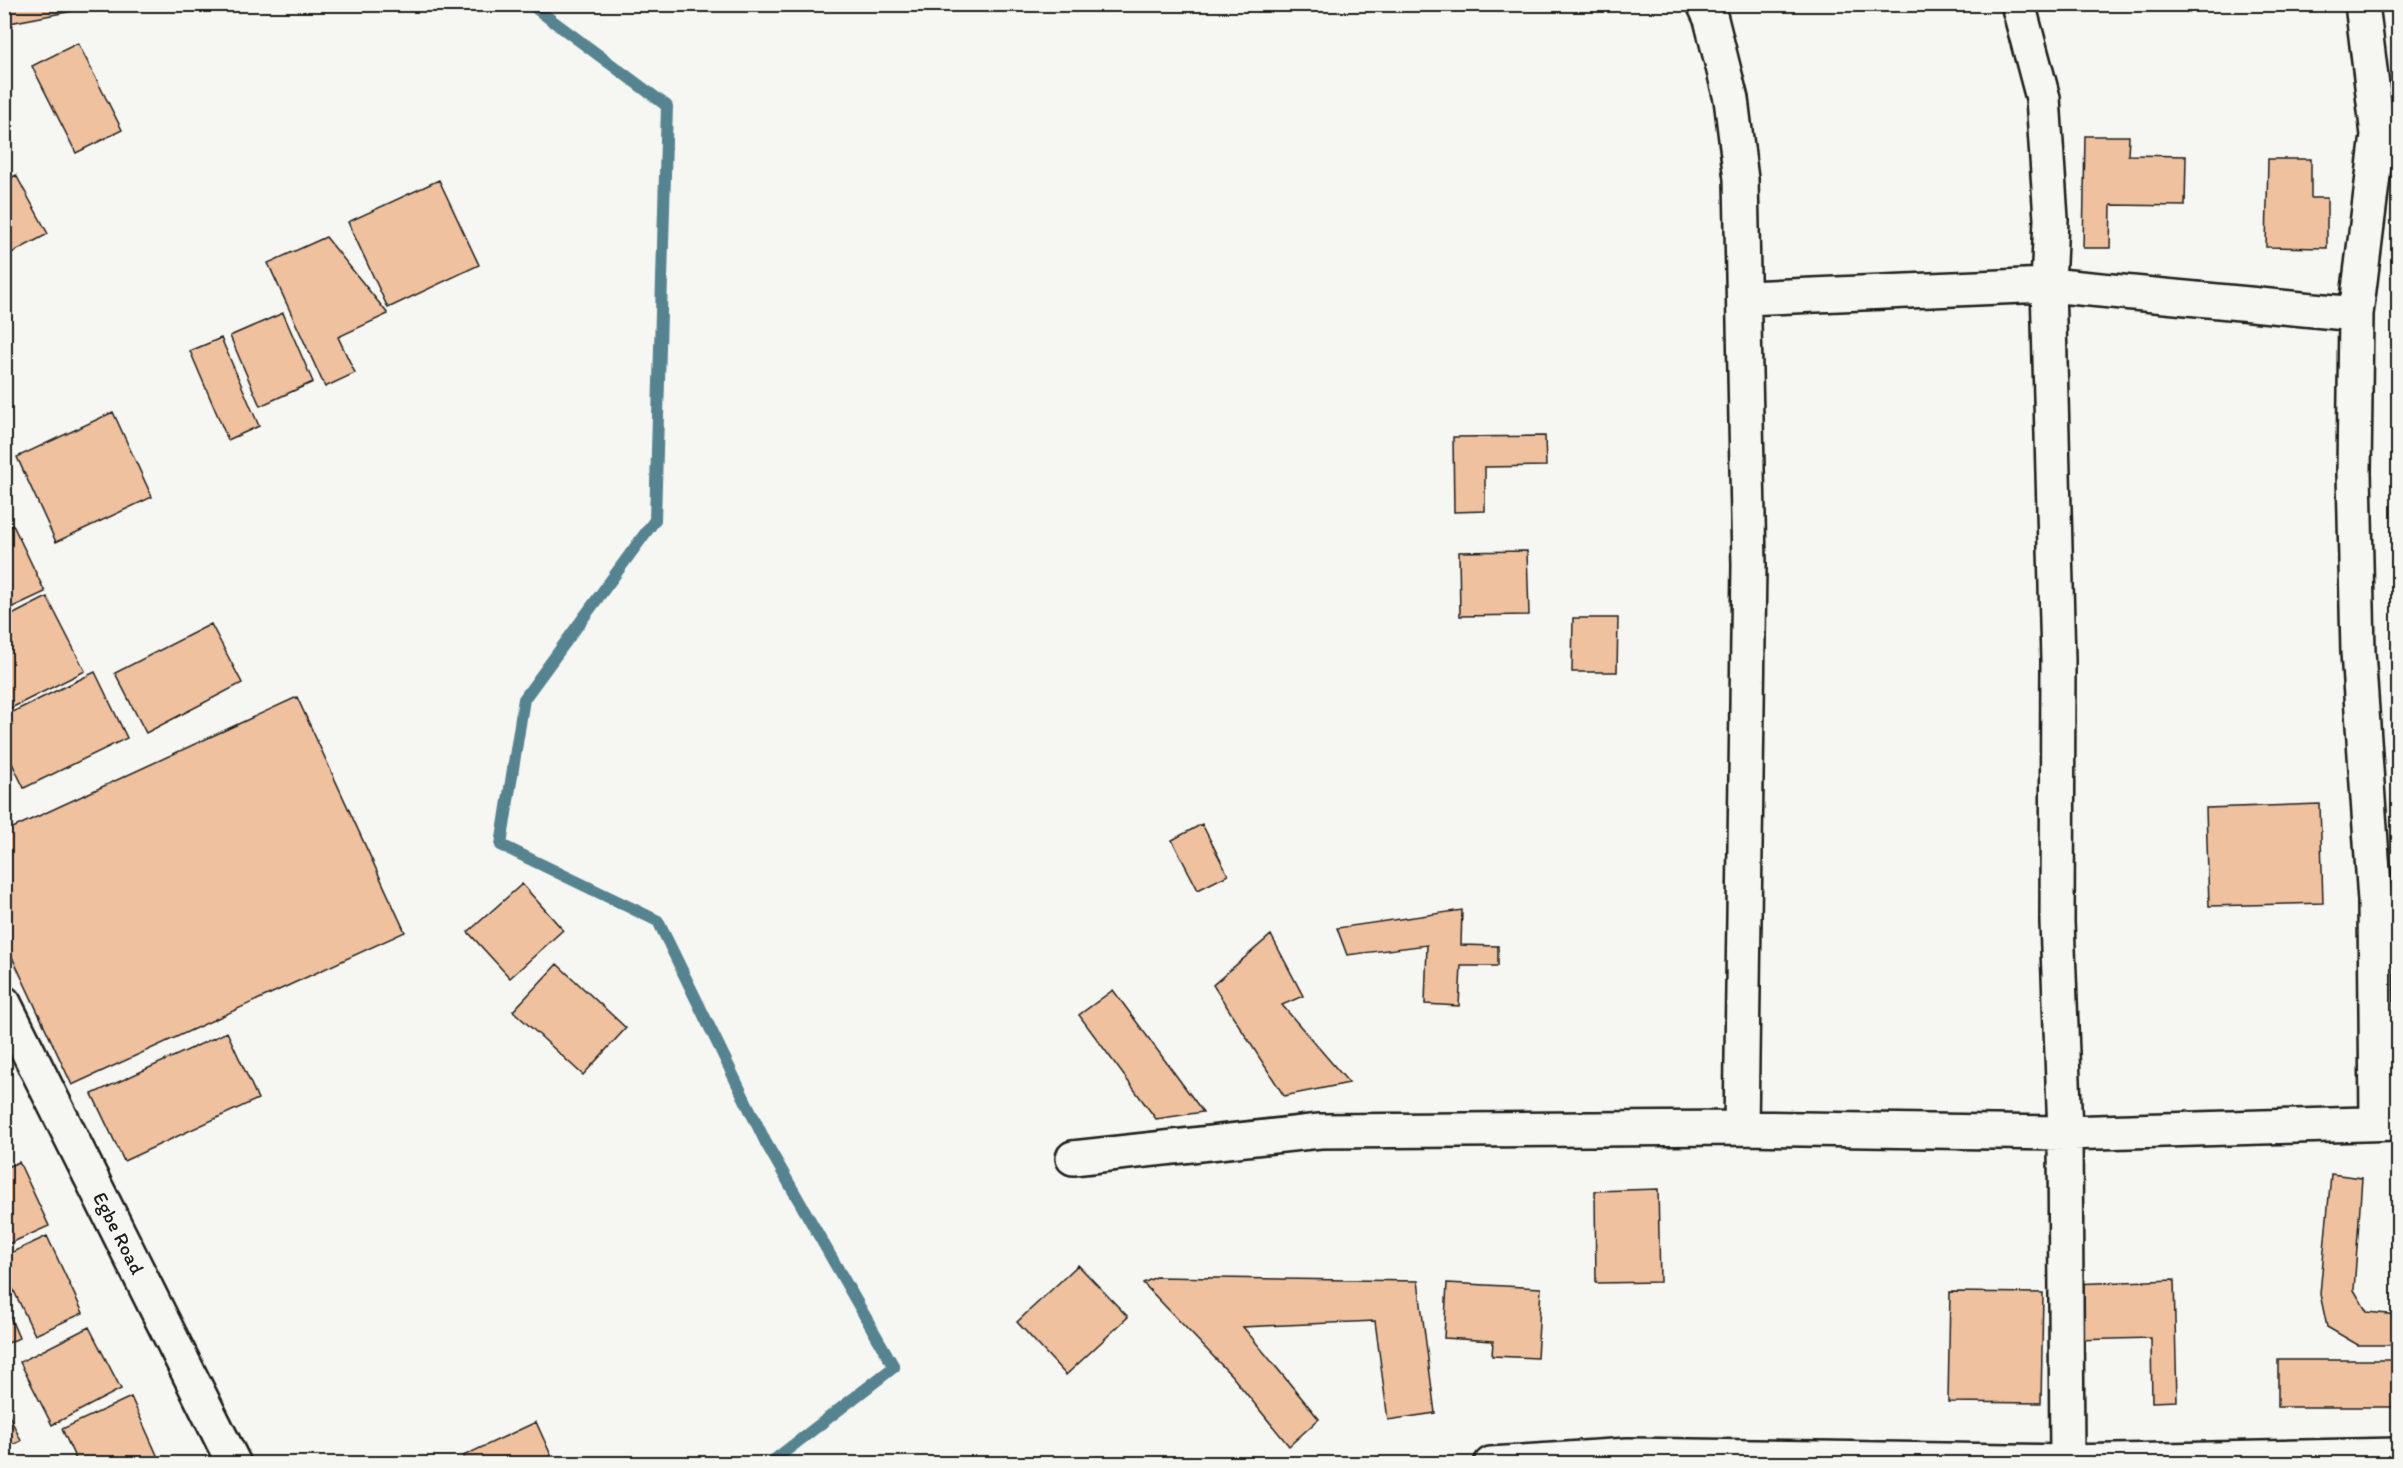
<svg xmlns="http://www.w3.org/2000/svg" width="2403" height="1468" font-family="Itim,sans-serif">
<rect width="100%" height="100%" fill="#f6f6f2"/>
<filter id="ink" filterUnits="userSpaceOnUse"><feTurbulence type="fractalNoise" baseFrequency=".0167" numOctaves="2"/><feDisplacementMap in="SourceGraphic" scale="12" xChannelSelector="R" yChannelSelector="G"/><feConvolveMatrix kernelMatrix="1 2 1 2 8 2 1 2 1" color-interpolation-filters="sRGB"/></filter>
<g filter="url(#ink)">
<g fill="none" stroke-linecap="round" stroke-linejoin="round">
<path stroke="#568390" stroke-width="12" d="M 530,4 L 667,106 L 655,520 L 524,699 L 501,845 L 658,921 L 766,1143 L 894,1367 L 769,1464"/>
</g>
<path fill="#efc19e" stroke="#1c1c1c" stroke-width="1.5" d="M 4,4 L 98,4 L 99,6 L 4,24 Z
M 78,43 L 122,130 L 76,153 L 32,66 Z
M 2085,136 L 2129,136 L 2128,155 L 2186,156 L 2185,206 L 2111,205 L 2110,248 L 2083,248 Z
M 2268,159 L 2311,159 L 2311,198 L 2327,198 L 2327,248 L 2266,247 Z
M 16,175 L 48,234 L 4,257 L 4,182 Z
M 439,180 L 479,265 L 388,308 L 348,222 Z
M 326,237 L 388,314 L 338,337 L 355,373 L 325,387 L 268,263 Z
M 283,313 L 313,382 L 260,406 L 230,336 Z
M 221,338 L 259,426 L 228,440 L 190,351 Z
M 113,412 L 152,497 L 56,542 L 17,457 Z
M 1545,436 L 1546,466 L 1485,467 L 1485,511 L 1454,512 L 1453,437 Z
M 13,525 L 45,592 L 4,611 L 4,529 Z
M 1527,551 L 1529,615 L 1460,616 L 1459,552 Z
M 47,597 L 85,671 L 5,711 L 4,619 Z
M 1573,618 L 1618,618 L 1617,672 L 1572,672 Z
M 211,624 L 242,683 L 146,733 L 115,673 Z
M 95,672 L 127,738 L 24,788 L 4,747 L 4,716 Z
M 297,697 L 405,932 L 72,1085 L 4,940 L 4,832 Z
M 2320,804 L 2323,903 L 2209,906 L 2206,808 Z
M 1202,824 L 1228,875 L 1198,890 L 1172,840 Z
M 522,884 L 563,930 L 510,978 L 468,932 Z
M 1462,910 L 1461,945 L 1498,946 L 1498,966 L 1461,966 L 1459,1006 L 1425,1004 L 1427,945 L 1347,955 L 1337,928 Z
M 1271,935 L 1303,996 L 1282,1005 L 1349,1083 L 1284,1096 L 1213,985 Z
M 557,964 L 626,1028 L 583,1075 L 513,1011 Z
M 1113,990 L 1203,1112 L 1156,1119 L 1079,1015 Z
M 227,1032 L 258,1099 L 124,1161 L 92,1094 Z
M 19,1162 L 49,1226 L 4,1246 L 4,1168 Z
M 2331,1174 L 2362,1178 L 2354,1290 L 2367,1312 L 2398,1315 L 2398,1345 L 2358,1345 L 2327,1327 L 2320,1294 Z
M 1658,1189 L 1660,1282 L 1596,1283 L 1595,1191 Z
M 47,1236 L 83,1313 L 35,1335 L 4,1270 L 4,1256 Z
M 1078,1265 L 1128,1317 L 1066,1375 L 1017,1322 Z
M 1156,1277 L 1418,1281 L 1435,1413 L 1388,1420 L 1375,1321 L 1243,1327 L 1319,1419 L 1289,1446 L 1232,1376 L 1143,1283 Z
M 2174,1280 L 2177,1401 L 2152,1402 L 2151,1338 L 2073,1340 L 2072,1284 Z
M 1447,1283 L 1541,1288 L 1537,1358 L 1492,1356 L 1493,1341 L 1444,1338 Z
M 1950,1292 L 2043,1293 L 2041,1403 L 1948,1402 Z
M 8,1312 L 19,1338 L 4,1345 L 4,1314 Z
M 89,1327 L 121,1389 L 52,1425 L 20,1362 Z
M 2278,1360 L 2398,1360 L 2398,1407 L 2278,1407 Z
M 131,1397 L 161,1464 L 78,1464 L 62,1429 Z
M 4,1404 L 21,1441 L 4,1449 Z
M 536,1422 L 555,1464 L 467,1464 L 463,1456 Z"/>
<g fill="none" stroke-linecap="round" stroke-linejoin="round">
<g stroke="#1c1c1c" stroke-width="38">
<path id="street" d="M 1704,4 L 1711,19 L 1731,99 L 1741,179 L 1749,565 L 1741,1128
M 2018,4 L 2043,98 L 2051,219 L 2048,285 L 2058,660 L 2057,922 L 2065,1133 L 2067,1464
M 2362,4 L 2378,135 L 2356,314 L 2354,472 L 2358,652 L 2375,901 L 2377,1122
M 1745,298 L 2048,285 L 2356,314
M 4,1003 L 234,1464
M 1073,1158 L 1320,1131 L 1741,1128 L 2065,1133 L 2398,1123
M 1491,1464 L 1628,1455 L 2067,1462 L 2398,1455"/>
</g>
<use href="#street" stroke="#f6f6f2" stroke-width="33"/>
</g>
</g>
<g text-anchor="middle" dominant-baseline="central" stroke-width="4.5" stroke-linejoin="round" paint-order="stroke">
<g font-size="20" fill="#1c1c1c" stroke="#f6f6f2">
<text transform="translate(119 1233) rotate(63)">Egbe Road</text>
</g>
</g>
<rect width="2403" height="1468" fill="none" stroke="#f6f6f2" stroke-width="24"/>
<rect x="12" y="12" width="2379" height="1444" fill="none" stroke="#1c1c1c" stroke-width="2" filter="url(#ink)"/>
</svg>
